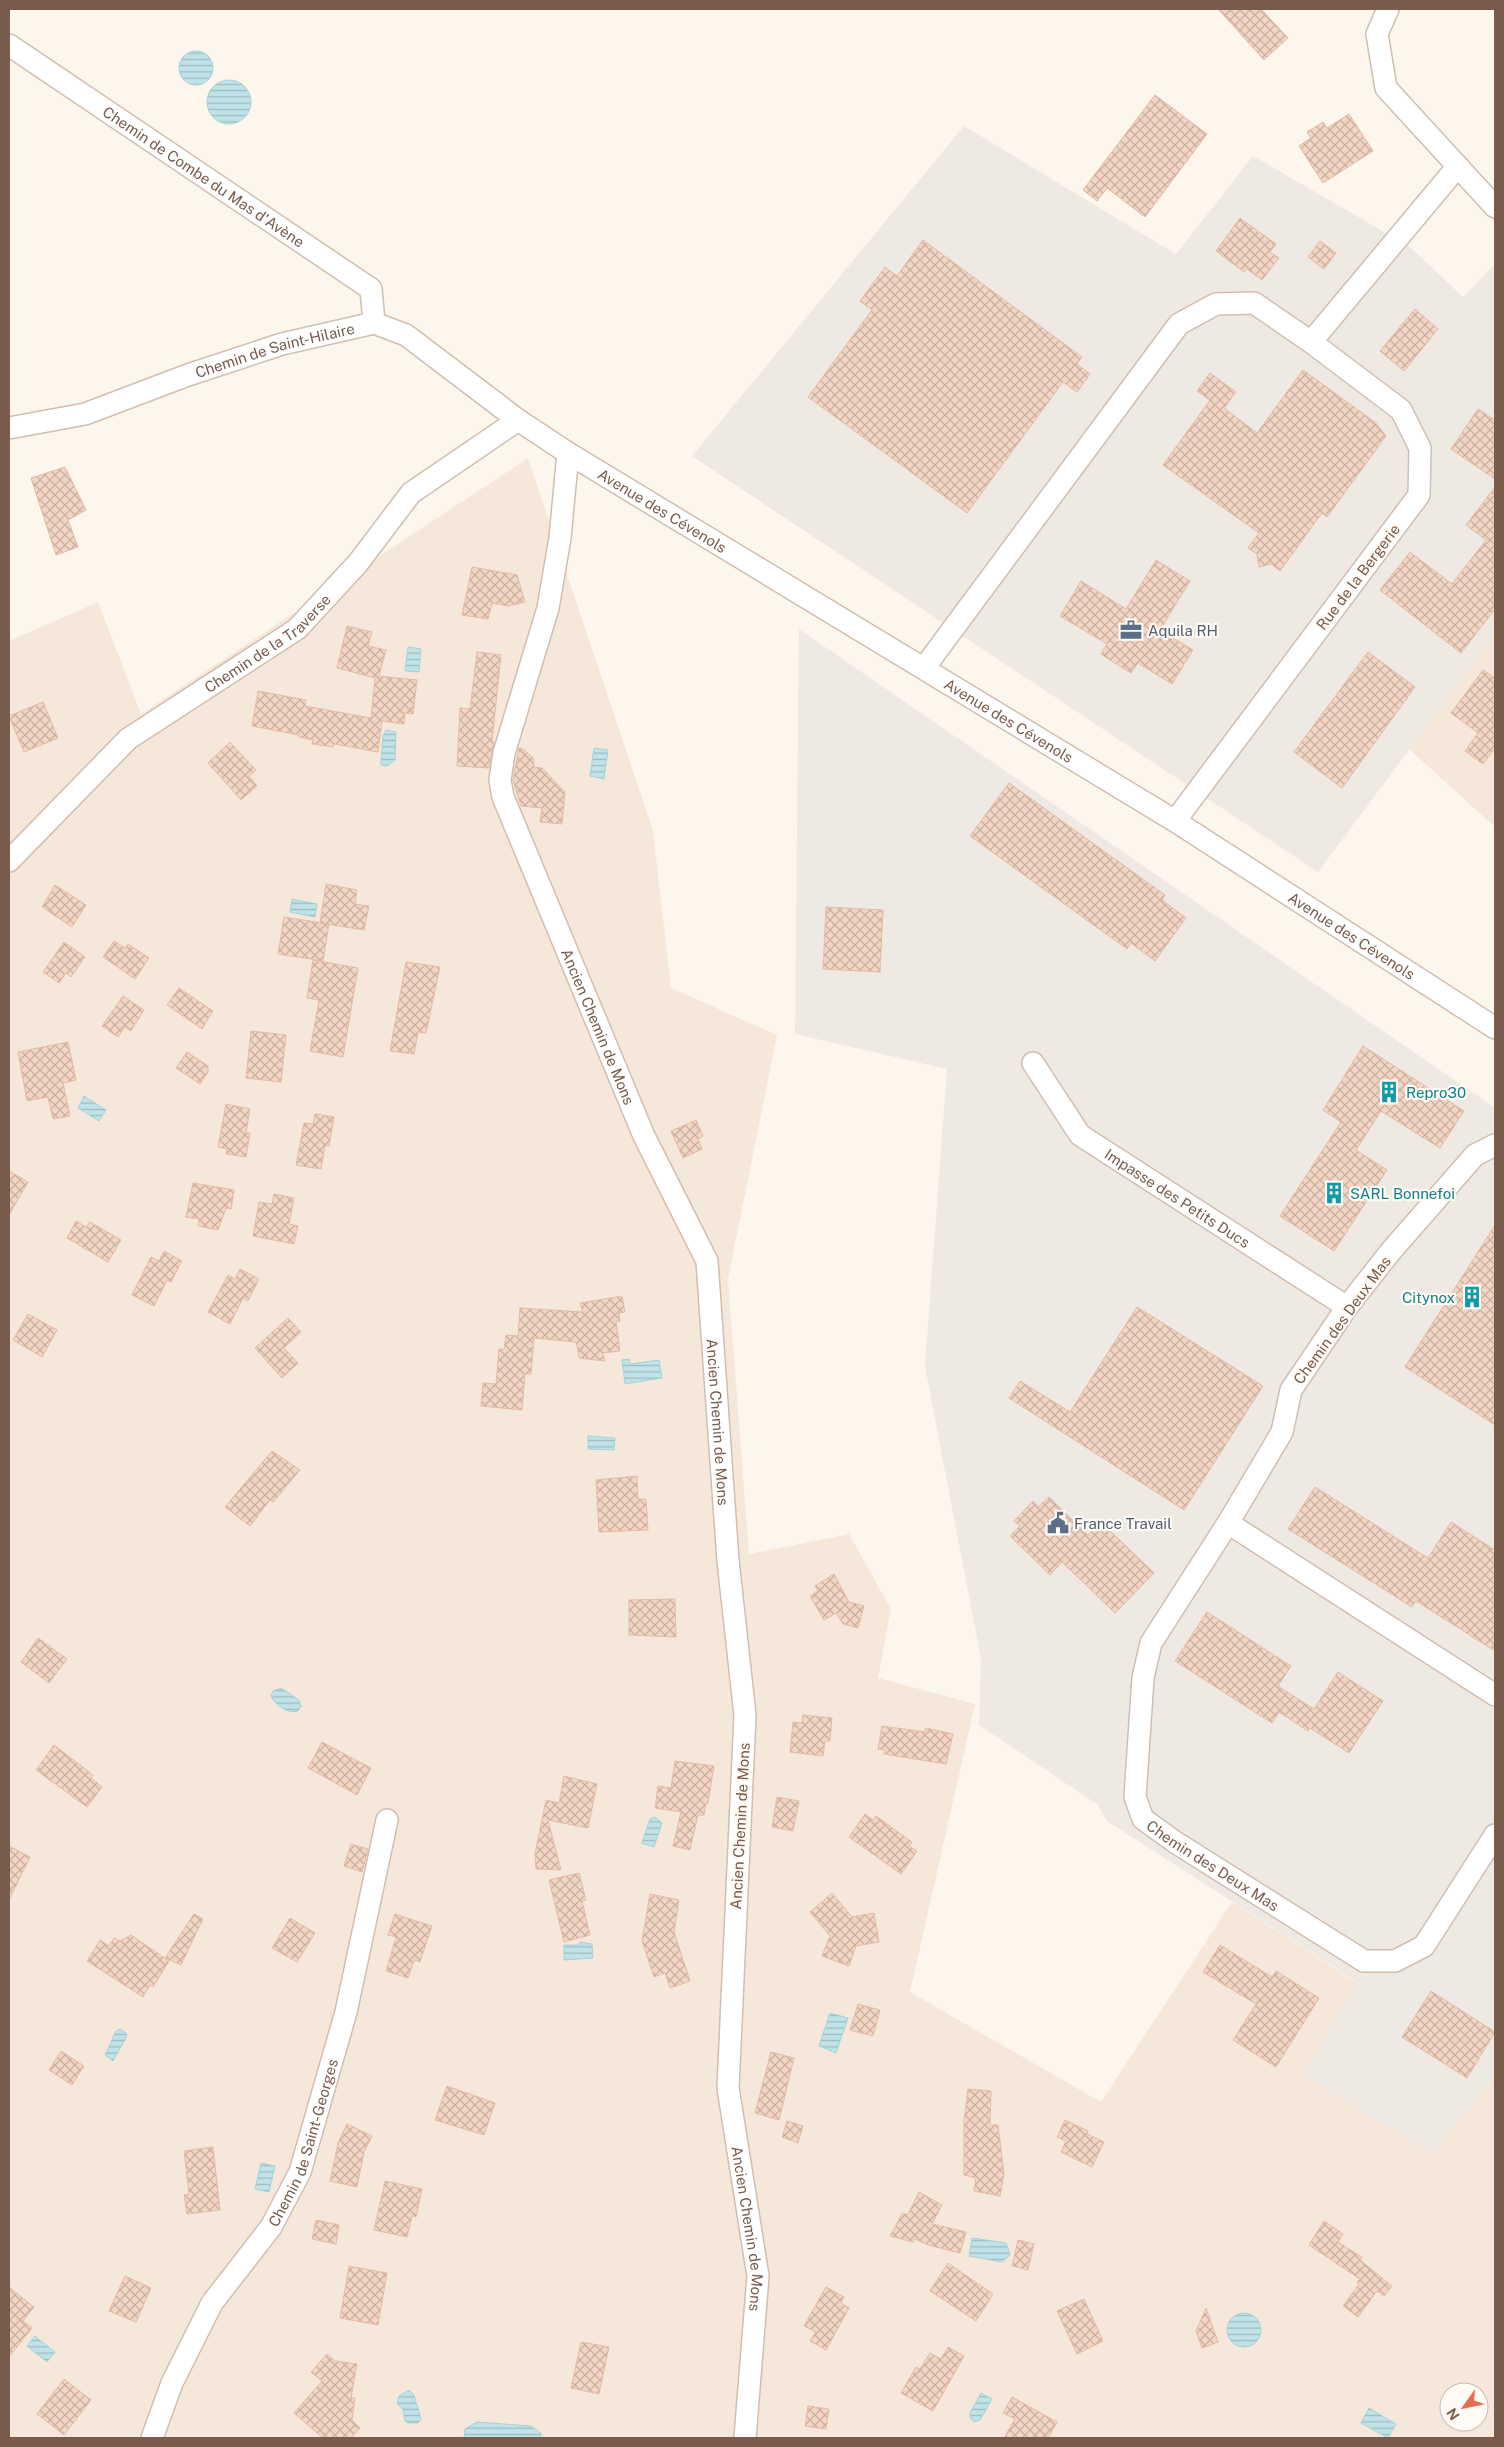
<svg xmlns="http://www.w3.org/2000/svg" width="1504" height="2447" font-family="'Public Sans',sans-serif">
<defs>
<pattern id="water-rules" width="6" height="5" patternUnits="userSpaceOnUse" patternTransform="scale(1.25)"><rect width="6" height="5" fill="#bfe3e8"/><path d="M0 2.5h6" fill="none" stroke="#a0bbbe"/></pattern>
<pattern id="building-cross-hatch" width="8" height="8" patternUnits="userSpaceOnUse" patternTransform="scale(1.25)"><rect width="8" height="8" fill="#f3d5c3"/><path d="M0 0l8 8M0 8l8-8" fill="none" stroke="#cab0a1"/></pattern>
</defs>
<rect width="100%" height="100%" fill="#fdf6ec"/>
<path fill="#f5e8da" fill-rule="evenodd" d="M 528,458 L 653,831 L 671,988 L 777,1035 L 728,1279 L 749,1554 L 849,1534 L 891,1609 L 878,1678 L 975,1704 L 910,1992 L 1101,2102 L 1232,1902 L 1357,1983 L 1303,2075 L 1433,2154 L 1495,2077 L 1495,2438 L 9,2438 L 9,641 L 98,602 L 141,714 ZM 1449,2392 L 1479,2392 L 1479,2422 L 1449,2422 Z
M 1495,627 L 1495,827 L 1409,749 Z"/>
<path fill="#efe9e4" d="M 964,126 L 1176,254 L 1253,156 L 1410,247 L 1463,297 L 1495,264 L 1495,635 L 1318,872 L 692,456 Z
M 799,629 L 1495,1108 L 1495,2077 L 1433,2154 L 1303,2075 L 1357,1982 L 1107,1821 L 1098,1805 L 979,1725 L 981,1659 L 925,1366 L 947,1069 L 795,1034 Z"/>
<path fill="url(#water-rules)" stroke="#a5d3da" d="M179 68a17 17 0 1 1 34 0a17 17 0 1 1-34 0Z
M207 102a22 22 0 1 1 44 0a22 22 0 1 1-44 0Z
M 408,647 L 421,649 L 419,672 L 405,671 Z
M 386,730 L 396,732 L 395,760 L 387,766 L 381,765 L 381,761 L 383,736 Z
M 594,748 L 608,750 L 604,779 L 590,776 Z
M 292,899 L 317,904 L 315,917 L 290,912 Z
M 84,1096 L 106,1110 L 99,1121 L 78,1108 Z
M 629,1359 L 630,1364 L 659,1360 L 662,1378 L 625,1384 L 622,1360 Z
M 588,1436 L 615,1438 L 614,1450 L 588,1449 Z
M 281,1688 L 299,1700 L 301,1706 L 298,1711 C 288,1714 275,1705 271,1696 L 273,1691 Z
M 655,1817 L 662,1823 L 654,1847 L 642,1843 L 650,1819 Z
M 580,1942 L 592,1944 L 593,1958 L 564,1960 L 564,1945 L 580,1945 Z
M 830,2013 L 848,2018 L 836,2053 L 819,2046 Z
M 120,2029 L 126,2033 L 127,2036 L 113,2061 L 105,2055 L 116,2031 Z
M 261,2163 L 275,2166 L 269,2192 L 255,2189 Z
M 972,2238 L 1006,2243 L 1010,2255 L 1002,2262 L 969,2256 Z
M1227 2330a17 17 0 1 1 34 0a17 17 0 1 1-34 0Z
M 35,2336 L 55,2352 L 47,2362 L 27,2346 Z
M 409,2390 L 414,2395 L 421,2419 L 418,2423 L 408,2423 L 405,2421 L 403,2410 L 397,2403 L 399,2396 Z
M 981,2393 L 992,2399 L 980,2420 L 974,2422 L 970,2418 L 970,2413 Z
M 1369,2408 L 1396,2424 L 1388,2438 L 1361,2423 Z
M 477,2422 L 531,2426 L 541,2433 L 541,2438 L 464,2438 L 465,2429 Z"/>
<path fill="url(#building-cross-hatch)" stroke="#e6bba3" d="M 1218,9 L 1261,9 L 1288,38 L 1264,60 Z
M 1155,95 L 1207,134 L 1145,217 L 1107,188 L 1097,201 L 1083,190 Z
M 1349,114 L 1373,151 L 1323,183 L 1299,146 L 1311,138 L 1307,132 L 1323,122 L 1327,128 Z
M 1240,218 L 1276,244 L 1270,252 L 1279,258 L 1262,280 L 1247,269 L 1244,272 L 1216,251 Z
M 923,240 L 1082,357 L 1077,364 L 1090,374 L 1077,392 L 1063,382 L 967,513 L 808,397 L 872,310 L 860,301 L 885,267 L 897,276 Z
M 1320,241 L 1336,253 L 1324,269 L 1308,257 Z
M 1415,309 L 1438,329 L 1404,371 L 1380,351 Z
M 1303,370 L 1376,423 L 1386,436 L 1327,517 L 1322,513 L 1280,571 L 1271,564 L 1259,567 L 1257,554 L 1248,548 L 1259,533 L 1163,465 L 1210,400 L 1197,391 L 1210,373 L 1236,392 L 1224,408 L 1257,433 Z
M 1478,409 L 1495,420 L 1495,479 L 1451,449 Z
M 65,467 L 86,510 L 68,520 L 78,547 L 56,555 L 31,478 Z
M 1495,487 L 1495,609 L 1461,653 L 1380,590 L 1410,552 L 1452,584 L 1486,540 L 1466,525 Z
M 1156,560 L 1190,581 L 1160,630 L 1193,650 L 1172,684 L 1138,663 L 1131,673 L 1113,662 L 1101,654 L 1107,644 L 1060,616 L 1081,581 L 1126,609 Z
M 472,567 L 517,575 L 525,602 L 509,606 L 492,603 L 488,619 L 462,615 Z
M 347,626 L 372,632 L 368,646 L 386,650 L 379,676 L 417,680 L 413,714 L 405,713 L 404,724 L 382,721 L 378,752 L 334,744 L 333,747 L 312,744 L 313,740 L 299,737 L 299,735 L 252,726 L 258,691 L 306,700 L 305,706 L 371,718 L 375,678 L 337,668 Z
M 477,652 L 501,655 L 492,742 L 494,742 L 489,768 L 457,766 L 460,708 L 470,709 Z
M 1368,652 L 1415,687 L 1342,788 L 1294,752 Z
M 1483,670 L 1495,678 L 1495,748 L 1483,764 L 1465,751 L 1478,733 L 1451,713 Z
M 43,702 L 58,738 L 24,752 L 9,716 Z
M 230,742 L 256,770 L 249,776 L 257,786 L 241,800 L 208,763 Z
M 519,748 L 523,749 L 534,759 L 534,767 L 542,768 L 565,792 L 562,824 L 540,822 L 542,808 L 521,806 L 513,780 Z
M 1009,783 L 1165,895 L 1162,900 L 1186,918 L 1155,961 L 1131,943 L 1127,949 L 970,836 Z
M 326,884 L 357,890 L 355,904 L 369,906 L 364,930 L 320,923 Z
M 55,885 L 86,905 L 72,927 L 42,907 Z
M 826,907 L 883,910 L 880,972 L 823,969 Z
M 284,917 L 329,924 L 323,961 L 278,954 Z
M 114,941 L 125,948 L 128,944 L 149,958 L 135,979 L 103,957 Z
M 64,942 L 85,957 L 71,977 L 66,973 L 59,983 L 43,972 Z
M 313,960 L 358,968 L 343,1057 L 310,1051 L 319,1000 L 307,998 Z
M 406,962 L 440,967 L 426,1033 L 418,1032 L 414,1054 L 390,1051 Z
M 179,988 L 213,1011 L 202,1029 L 167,1005 Z
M 123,996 L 144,1010 L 131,1031 L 125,1027 L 118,1037 L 102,1026 Z
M 251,1031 L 286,1035 L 281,1082 L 246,1078 Z
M 68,1042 L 76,1080 L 63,1083 L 70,1116 L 53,1119 L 48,1097 L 27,1101 L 18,1052 Z
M 1363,1046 L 1464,1111 L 1440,1148 L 1381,1111 L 1356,1150 L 1387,1170 L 1334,1251 L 1280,1216 L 1341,1122 L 1323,1110 Z
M 187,1052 L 208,1066 L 208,1072 L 200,1084 L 176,1068 Z
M 226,1104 L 250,1109 L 246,1133 L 250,1133 L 246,1157 L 226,1154 L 227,1149 L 218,1147 Z
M 315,1114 L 334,1117 L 329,1146 L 325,1146 L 321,1169 L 296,1165 L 304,1123 L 313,1124 Z
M 696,1120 L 703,1136 L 698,1139 L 702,1149 L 683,1158 L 671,1131 Z
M 9,1171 L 28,1182 L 9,1215 Z
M 193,1183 L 234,1190 L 231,1209 L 226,1208 L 218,1230 L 198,1226 L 199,1219 L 186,1217 Z
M 274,1194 L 294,1198 L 289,1224 L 298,1226 L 294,1244 L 253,1236 L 259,1202 L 272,1204 Z
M 76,1221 L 86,1227 L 90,1222 L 121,1240 L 108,1262 L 67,1238 Z
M 1495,1225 L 1495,1425 L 1405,1367 Z
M 164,1251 L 182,1261 L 171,1282 L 167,1280 L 154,1306 L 132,1295 L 151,1257 L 159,1261 Z
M 240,1269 L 259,1279 L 248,1301 L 243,1298 L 230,1324 L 208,1312 L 228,1275 L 235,1279 Z
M 622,1296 L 625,1312 L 619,1313 L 620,1321 L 616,1321 L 620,1351 L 603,1353 L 605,1361 L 579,1358 L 577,1345 L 575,1342 L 534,1338 L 531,1374 L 525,1374 L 522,1410 L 481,1406 L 483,1383 L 496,1384 L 499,1349 L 504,1349 L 506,1335 L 518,1336 L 520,1308 L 583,1312 L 580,1303 Z
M 1137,1307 L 1263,1386 L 1184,1510 L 1009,1398 L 1020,1381 L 1070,1412 Z
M 28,1314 L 57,1330 L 42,1357 L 13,1340 Z
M 288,1318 L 301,1332 L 284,1348 L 298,1363 L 282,1378 L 255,1348 Z
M 272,1451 L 300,1470 L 273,1502 L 270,1500 L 250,1526 L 225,1507 Z
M 637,1476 L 638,1499 L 646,1499 L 648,1530 L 599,1532 L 596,1480 Z
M 1315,1487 L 1428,1558 L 1451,1522 L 1495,1550 L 1495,1651 L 1416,1601 L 1412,1607 L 1288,1529 Z
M 1049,1497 L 1088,1535 L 1101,1522 L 1154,1573 L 1115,1613 L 1062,1562 L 1050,1575 L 1010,1536 L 1020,1526 L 1014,1521 L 1033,1501 L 1038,1507 Z
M 834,1574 L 849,1602 L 864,1606 L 858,1628 L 843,1624 L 836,1613 L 824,1620 L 810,1596 L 818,1591 L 815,1586 Z
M 675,1599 L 676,1637 L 629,1635 L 629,1600 Z
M 1207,1612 L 1291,1666 L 1278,1686 L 1314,1709 L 1338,1672 L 1383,1701 L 1349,1753 L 1310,1728 L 1308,1731 L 1279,1712 L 1272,1723 L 1175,1661 Z
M 38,1638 L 67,1659 L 49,1683 L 21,1662 Z
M 803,1715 L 832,1718 L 830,1741 L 825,1741 L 823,1756 L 790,1752 L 793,1722 L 802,1723 Z
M 882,1726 L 925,1732 L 926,1728 L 953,1734 L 946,1764 L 884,1754 L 884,1750 L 878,1749 Z
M 322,1742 L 371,1768 L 357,1795 L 308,1768 Z
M 54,1745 L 93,1775 L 91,1778 L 102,1787 L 87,1807 L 36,1770 Z
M 675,1761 L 714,1766 L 708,1803 L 706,1803 L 704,1815 L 698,1815 L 690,1850 L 673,1846 L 681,1812 L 655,1808 L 658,1786 L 671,1788 Z
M 564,1776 L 597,1784 L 588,1828 L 548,1820 L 561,1870 L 536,1869 L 535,1854 L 546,1800 L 559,1803 Z
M 777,1797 L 799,1801 L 793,1831 L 772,1827 Z
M 865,1814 L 873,1820 L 876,1816 L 912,1842 L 909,1846 L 917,1851 L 901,1874 L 849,1837 Z
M 351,1844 L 368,1849 L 362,1872 L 344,1866 Z
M 9,1846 L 30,1857 L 9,1900 Z
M 579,1873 L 586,1900 L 582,1901 L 590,1935 L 564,1942 L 549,1880 Z
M 832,1893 L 852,1917 L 874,1913 L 879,1942 L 856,1946 L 849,1966 L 822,1956 L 830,1936 L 810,1912 Z
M 650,1894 L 679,1900 L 674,1932 L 690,1981 L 670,1988 L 665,1973 L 654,1977 L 642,1941 Z
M 194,1914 L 203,1919 L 181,1965 L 165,1958 Z
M 395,1914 L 432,1926 L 420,1962 L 414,1960 L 408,1978 L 386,1971 L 396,1937 L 388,1935 Z
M 290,1918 L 315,1933 L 297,1962 L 272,1948 Z
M 131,1935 L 169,1961 L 153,1987 L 150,1985 L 143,1997 L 87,1961 L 100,1940 L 109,1946 L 114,1938 L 120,1941 Z
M 1220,1945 L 1272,1977 L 1276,1971 L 1319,1998 L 1276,2067 L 1233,2040 L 1256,2004 L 1203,1972 Z
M 1431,1991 L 1495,2032 L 1467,2078 L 1402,2037 Z
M 858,2004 L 880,2010 L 873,2036 L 850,2030 Z
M 61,2051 L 84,2066 L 72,2085 L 49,2070 Z
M 771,2052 L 794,2058 L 779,2120 L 755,2113 Z
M 447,2086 L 495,2103 L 484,2135 L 435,2120 Z
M 968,2089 L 991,2091 L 990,2125 L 998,2125 L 1004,2174 L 1000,2196 L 974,2191 L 976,2178 L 964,2175 L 964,2121 Z
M 1065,2120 L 1088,2131 L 1087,2134 L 1104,2142 L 1092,2167 L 1061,2152 L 1066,2141 L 1057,2137 Z
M 787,2121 L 803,2126 L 798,2143 L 782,2137 Z
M 347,2124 L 372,2136 L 364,2152 L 357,2187 L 330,2181 L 338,2143 Z
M 213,2147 L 220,2210 L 187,2214 L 184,2195 L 189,2194 L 184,2151 Z
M 385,2181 L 422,2189 L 416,2217 L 412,2216 L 407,2237 L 374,2230 Z
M 919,2192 L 942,2205 L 932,2224 L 966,2232 L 960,2253 L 928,2245 L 915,2239 L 913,2242 L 890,2236 L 902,2214 L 908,2214 Z
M 316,2220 L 339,2225 L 336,2244 L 312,2239 Z
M 1324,2221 L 1343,2234 L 1338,2242 L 1362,2257 L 1360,2260 L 1392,2286 L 1384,2296 L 1377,2291 L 1358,2317 L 1343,2306 L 1359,2284 L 1357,2282 L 1360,2279 L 1309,2245 Z
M 1018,2240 L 1034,2244 L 1028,2270 L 1012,2266 Z
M 948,2263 L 993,2294 L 976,2321 L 930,2291 Z
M 349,2266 L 387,2273 L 378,2325 L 340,2318 Z
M 125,2276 L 151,2288 L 136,2322 L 109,2311 Z
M 9,2287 L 34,2307 L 23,2321 L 32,2328 L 9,2357 Z
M 826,2287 L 844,2297 L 841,2303 L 849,2308 L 826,2350 L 810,2341 L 816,2332 L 804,2326 Z
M 1084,2299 L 1103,2341 L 1077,2354 L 1057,2311 Z
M 1206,2308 L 1218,2342 L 1202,2348 L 1196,2331 Z
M 581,2342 L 609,2347 L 599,2394 L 571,2388 Z
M 948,2347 L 964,2356 L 933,2411 L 901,2393 L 916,2367 L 920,2369 L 930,2353 L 941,2359 Z
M 327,2354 L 335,2361 L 357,2364 L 351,2398 L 355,2398 L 352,2420 L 360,2428 L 351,2438 L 323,2438 L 294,2413 L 322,2381 L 311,2372 Z
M 64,2379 L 91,2400 L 64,2435 L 37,2414 Z
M 1012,2397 L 1057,2422 L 1048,2438 L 1004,2438 L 1015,2419 L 1003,2413 Z
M 808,2406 L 829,2409 L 826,2429 L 805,2426 Z"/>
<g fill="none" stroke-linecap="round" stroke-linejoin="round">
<g stroke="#d1beb0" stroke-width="24">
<g id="minor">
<path d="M 1388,9 L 1377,34 L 1386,88 L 1495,207"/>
<path id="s1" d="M 9,45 L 371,289 L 374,323"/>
<path d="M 1311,342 L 1458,166"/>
<path id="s2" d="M 9,428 L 85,414 L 188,375 L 282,344 L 374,323 L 406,335 L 518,420 L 568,453 L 1175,821 L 1495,1028"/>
<path id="s3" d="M 568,453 L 560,538 L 548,608 L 504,753 L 500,780 L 503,797 L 644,1136 L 707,1261 L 728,1561 L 745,1715 L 728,2088 L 758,2276 L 745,2438"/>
<path d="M 924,668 L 1179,324 L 1216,304 L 1254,303 L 1311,342 L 1401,410 L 1420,448 L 1419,495 L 1175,821"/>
<path id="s4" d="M 9,861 L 128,739 L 297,629 L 358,563 L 411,493 L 518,420"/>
<path id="s5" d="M 1033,1063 L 1080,1135 L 1347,1307"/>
<path id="s6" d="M 1495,1145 L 1475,1155 L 1391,1251 L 1347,1307 L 1291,1390 L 1282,1432 L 1228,1523 L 1151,1643 L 1143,1678 L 1135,1797 L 1143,1819 L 1175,1842 L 1364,1961 L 1395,1961 L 1424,1946 L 1495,1835"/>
<path d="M 1228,1523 L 1495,1695"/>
<path id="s7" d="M 152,2438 L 172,2383 L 212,2303 L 271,2227 L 300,2172 L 346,2012 L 387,1820"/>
</g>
</g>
<use href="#minor" stroke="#fff" stroke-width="21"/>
</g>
<defs>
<g id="office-bare" transform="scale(1.725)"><path d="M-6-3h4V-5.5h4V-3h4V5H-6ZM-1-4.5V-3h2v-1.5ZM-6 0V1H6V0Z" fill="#5c6f8a" stroke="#fffaf3" stroke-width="2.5" paint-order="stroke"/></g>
<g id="building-bare" transform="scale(1.725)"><path d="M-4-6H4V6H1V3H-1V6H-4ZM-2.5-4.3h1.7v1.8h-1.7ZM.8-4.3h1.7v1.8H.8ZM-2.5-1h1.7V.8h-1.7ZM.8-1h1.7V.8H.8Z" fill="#0f9aa8" stroke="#fffaf3" stroke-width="2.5" paint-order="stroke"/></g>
<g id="civic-bare" transform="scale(1.725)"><path d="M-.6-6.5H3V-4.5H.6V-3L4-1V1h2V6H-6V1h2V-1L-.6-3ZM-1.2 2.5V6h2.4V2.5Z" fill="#5c6f8a" stroke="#fffaf3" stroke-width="2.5" paint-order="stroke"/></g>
</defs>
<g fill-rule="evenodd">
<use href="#office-bare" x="1131" y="630"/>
<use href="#building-bare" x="1389" y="1092"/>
<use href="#building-bare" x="1334" y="1193"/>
<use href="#building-bare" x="1472" y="1297"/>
<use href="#civic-bare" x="1058" y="1523"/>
</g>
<g text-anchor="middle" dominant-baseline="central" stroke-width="4.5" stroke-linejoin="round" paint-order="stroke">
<g font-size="15" fill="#7a5c4d" stroke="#fffaf3">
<text stroke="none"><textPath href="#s1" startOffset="235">Chemin de Combe du Mas d'Avène</textPath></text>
<text stroke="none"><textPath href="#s2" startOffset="278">Chemin de Saint-Hilaire</textPath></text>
<text stroke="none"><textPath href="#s2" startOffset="726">Avenue des Cévenols</textPath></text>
<text transform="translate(1358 577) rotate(-53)">Rue de la Bergerie</text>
<text stroke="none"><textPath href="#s4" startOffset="340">Chemin de la Traverse</textPath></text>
<text stroke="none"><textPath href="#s2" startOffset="1131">Avenue des Cévenols</textPath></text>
<text stroke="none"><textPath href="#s2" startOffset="1536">Avenue des Cévenols</textPath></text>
<text stroke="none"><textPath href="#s3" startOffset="601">Ancien Chemin de Mons</textPath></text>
<text stroke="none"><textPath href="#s5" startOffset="202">Impasse des Petits Ducs</textPath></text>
<text transform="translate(1342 1320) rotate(-54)">Chemin des Deux Mas</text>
<text stroke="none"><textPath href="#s3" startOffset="1021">Ancien Chemin de Mons</textPath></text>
<text transform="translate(740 1826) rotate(-87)">Ancien Chemin de Mons</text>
<text stroke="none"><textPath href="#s6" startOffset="875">Chemin des Deux Mas</textPath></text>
<text stroke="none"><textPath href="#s7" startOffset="335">Chemin de Saint-Georges</textPath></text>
<text stroke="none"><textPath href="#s3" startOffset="1831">Ancien Chemin de Mons</textPath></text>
</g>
<g font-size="15" fill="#4e5e75" stroke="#fffaf3" text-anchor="start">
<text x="1148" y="630">Aquila RH</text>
<text x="1074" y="1523">France Travail</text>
</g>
<g font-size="15" fill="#0d838f" stroke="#fffaf3" text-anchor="start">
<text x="1406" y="1092">Repro30</text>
<text x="1350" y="1193">SARL Bonnefoi</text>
<text x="1455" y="1297" text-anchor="end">Citynox</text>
</g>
</g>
<rect width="1504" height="2447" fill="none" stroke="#7a5c4d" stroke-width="20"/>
<g transform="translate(1464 2407) rotate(237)"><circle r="24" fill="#fffaf3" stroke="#cabbb1"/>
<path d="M0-4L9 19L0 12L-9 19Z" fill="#e76f51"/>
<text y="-8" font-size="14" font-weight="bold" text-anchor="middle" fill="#7a5c4d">N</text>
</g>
</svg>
